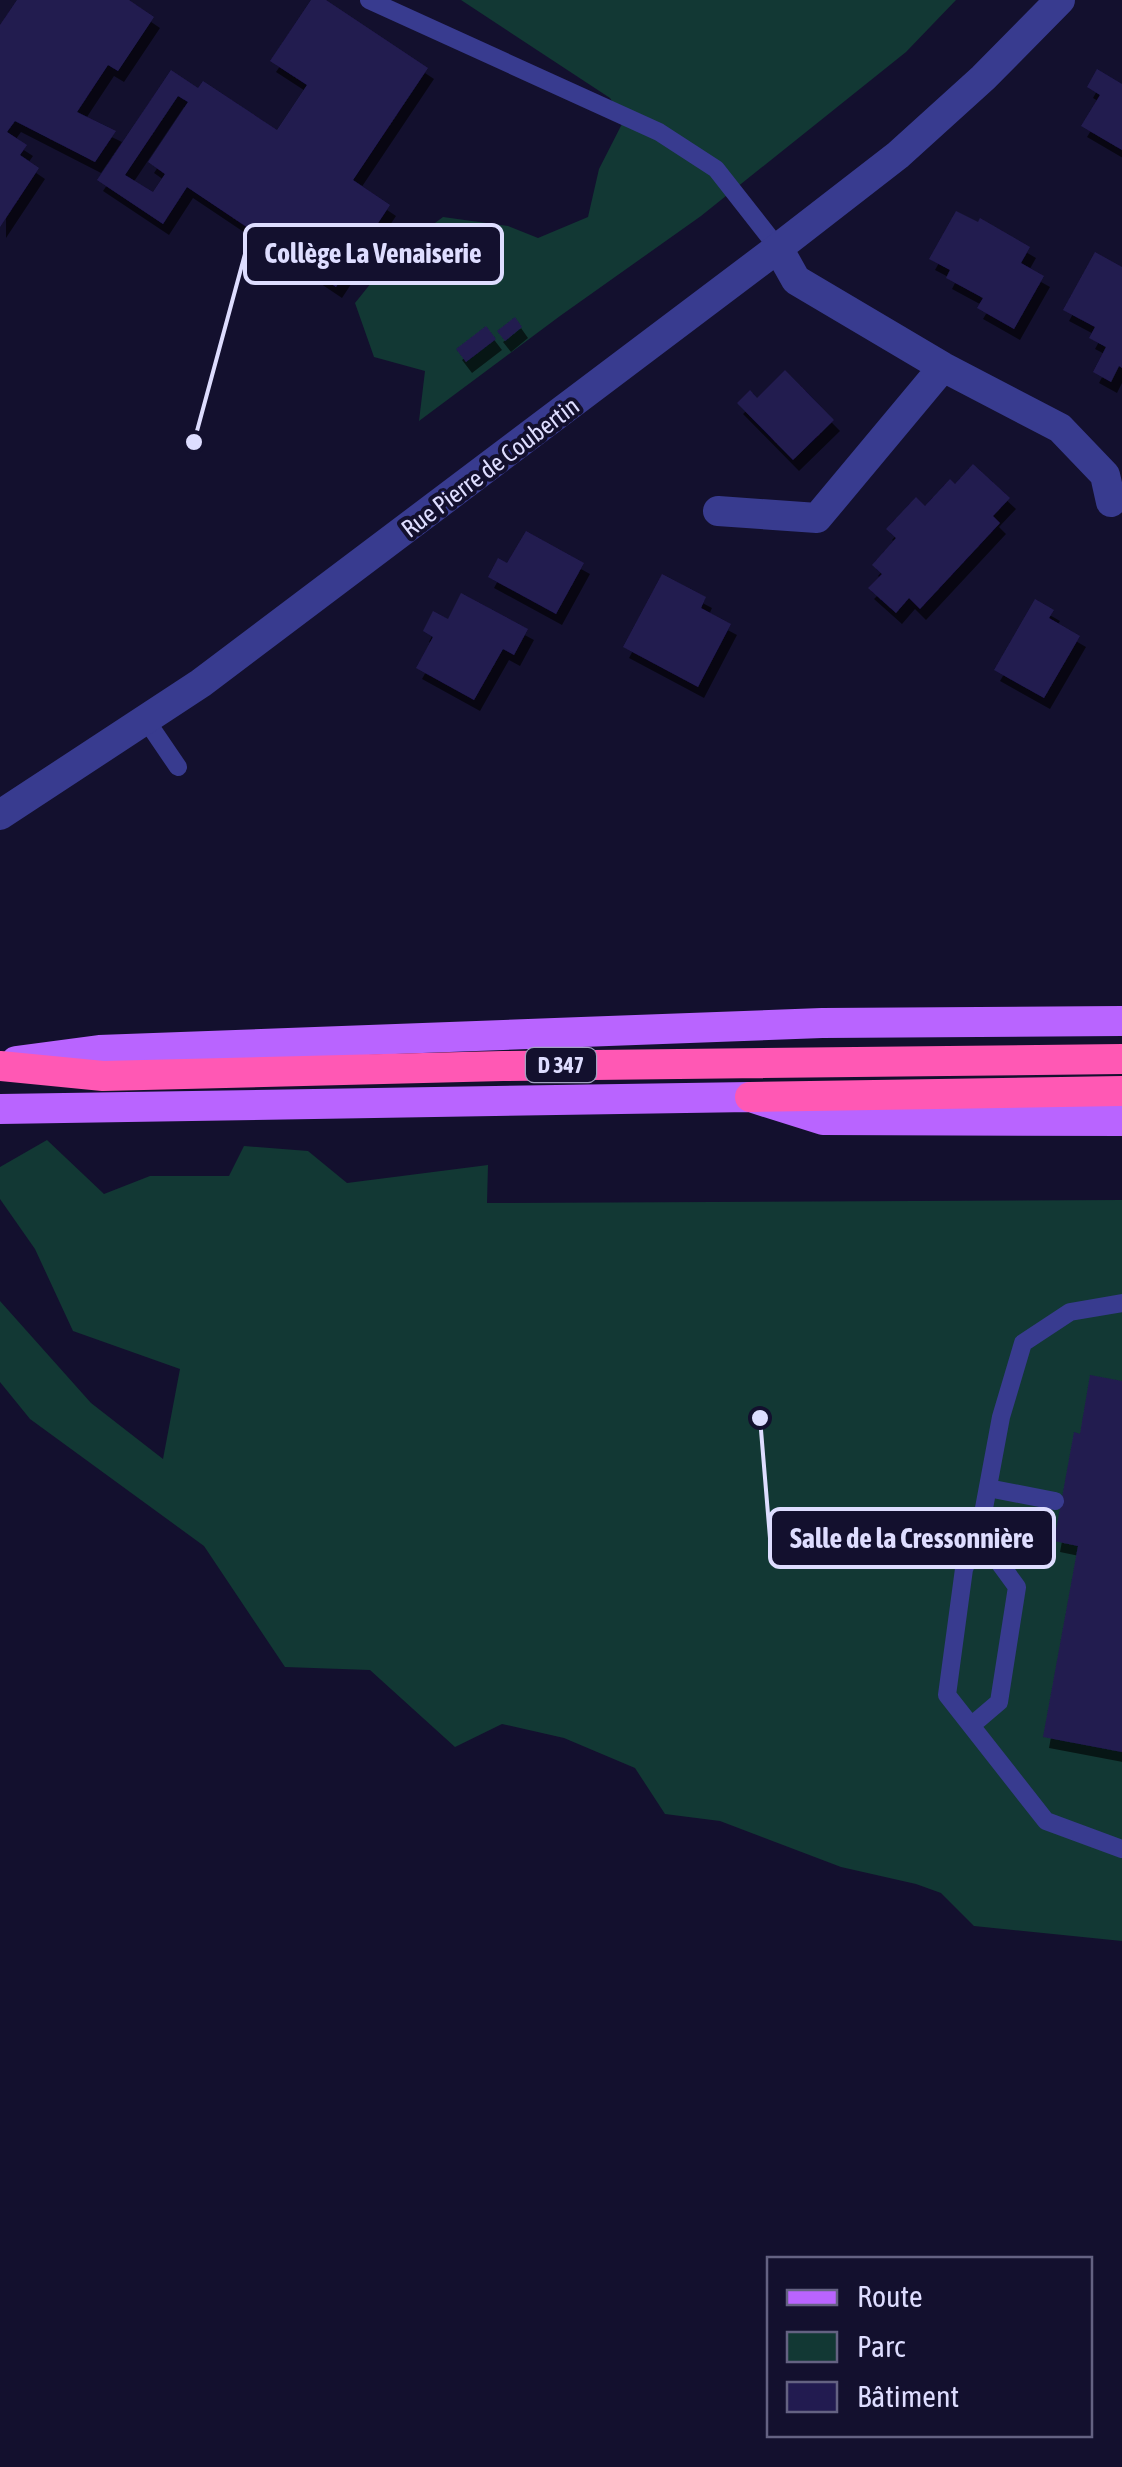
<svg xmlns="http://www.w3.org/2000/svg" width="1122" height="2467" font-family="'Asap Condensed',sans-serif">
<defs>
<filter id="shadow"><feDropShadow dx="6" dy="11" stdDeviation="0" flood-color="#0009"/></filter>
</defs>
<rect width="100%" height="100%" fill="#13102e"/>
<path fill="#123834" d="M 461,0 L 956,0 L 906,52 L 701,216 L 560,316 L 419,421 L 425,371 L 374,357 L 355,303 L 396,252 L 443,217 L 508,226 L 538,238 L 588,217 L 599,169 L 624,120 L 610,98 Z
M 47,1140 L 104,1194 L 150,1176 L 229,1176 L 244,1146 L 308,1151 L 347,1183 L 488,1165 L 487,1203 L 1122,1200 L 1122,1941 L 974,1926 L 941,1893 L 916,1884 L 841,1867 L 720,1821 L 665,1814 L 635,1768 L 564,1738 L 502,1724 L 455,1747 L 370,1670 L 285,1667 L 204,1546 L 30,1419 L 0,1382 L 0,1301 L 91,1403 L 163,1459 L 180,1369 L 73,1331 L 35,1249 L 0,1199 L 0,1167 Z"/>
<path fill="#221b50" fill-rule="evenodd" filter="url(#shadow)" d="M 17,0 L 129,0 L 154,17 L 118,71 L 108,65 L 77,112 L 116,131 L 95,162 L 15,121 L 7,132 L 27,145 L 20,155 L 39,168 L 0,227 L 0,25 Z
M 311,0 L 326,0 L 428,68 L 353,180 L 390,205 L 336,287 L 187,187 L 163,224 L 97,180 L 171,70 L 198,88 L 203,81 L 277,130 L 307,85 L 270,61 ZM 178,96 L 188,102 L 148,162 L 165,174 L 153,192 L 125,175 Z
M 1097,69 L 1122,84 L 1122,150 L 1081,126 L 1100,95 L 1087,87 Z
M 956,211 L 978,222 L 980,218 L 1030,247 L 1021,263 L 1044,276 L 1014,329 L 977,308 L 983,298 L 946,278 L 950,270 L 929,259 Z
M 1095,252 L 1122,267 L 1122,368 L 1119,366 L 1111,382 L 1093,372 L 1106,347 L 1089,338 L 1095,327 L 1063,310 Z
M 515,317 L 522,327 L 505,341 L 497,331 Z
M 486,326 L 496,339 L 466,362 L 456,349 Z
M 785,370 L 834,420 L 793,460 L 737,403 L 750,390 L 757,398 Z
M 973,464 L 1010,498 L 993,516 L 1000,523 L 920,609 L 909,598 L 896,613 L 868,588 L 882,574 L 872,565 L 896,538 L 886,529 L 916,497 L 925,506 L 950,479 L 955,484 Z
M 526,531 L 584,563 L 556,614 L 488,577 L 498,558 L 507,563 Z
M 662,574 L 706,597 L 701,608 L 731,624 L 698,687 L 623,647 Z
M 461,593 L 528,629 L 514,655 L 503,649 L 474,700 L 416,668 L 433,637 L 423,631 L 433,611 L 448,619 Z
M 1035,599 L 1054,610 L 1049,618 L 1080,636 L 1044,698 L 994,670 Z
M 1090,1375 L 1122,1381 L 1122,1752 L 1043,1737 L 1078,1546 L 1054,1541 L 1074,1432 L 1080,1434 Z"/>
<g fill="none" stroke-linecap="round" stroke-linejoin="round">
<path stroke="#383b8f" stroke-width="18" d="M 369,0 L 659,132 L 716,169 L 778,248
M 146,720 L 178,767
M 1122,1303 L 1070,1312 L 1023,1343 L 1001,1417 L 979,1535 L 964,1569 L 947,1695 L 1046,1821 L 1122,1849
M 988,1488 L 1055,1501
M 972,1725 L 999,1702 L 1017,1587 L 979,1535"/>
<path stroke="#383b8f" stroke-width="30" d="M 778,248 L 796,280 L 943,367 L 1060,428 L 1105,475 L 1111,502
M 718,511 L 817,518 L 943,367
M 0,815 L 201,683 L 778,248 L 898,155 L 983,78 L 1060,0"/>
<path stroke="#b964ff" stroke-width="30" d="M 16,1061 L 99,1050 L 822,1023 L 1122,1021
M 0,1109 L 750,1097 L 823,1120 L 1122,1121"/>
<path stroke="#ff58b4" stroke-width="30" d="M 0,1066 L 103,1076 L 503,1066 L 1122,1059
M 750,1097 L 1122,1091"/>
</g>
<g text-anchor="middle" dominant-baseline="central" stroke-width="8" stroke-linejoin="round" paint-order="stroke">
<rect fill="#13102e" stroke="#a1a0c0" stroke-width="2.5" x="526" y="1048" width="70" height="34" rx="8"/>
<g font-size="22" font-weight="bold" fill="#deddff">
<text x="561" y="1065">D 347</text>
</g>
<g font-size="25" fill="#deddff" stroke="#13102e">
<text transform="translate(490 467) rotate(-37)">Rue Pierre de Coubertin</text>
</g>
</g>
<path fill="none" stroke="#deddff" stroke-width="4" d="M194 442L245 254M760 1418L770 1538"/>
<g fill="#deddff" stroke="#13102e" stroke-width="4">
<circle cx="194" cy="442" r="10"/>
<circle cx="760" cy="1418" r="10"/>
</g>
<g fill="#13102e" stroke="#deddff" stroke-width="4">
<rect x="245" y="225" width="257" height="58" rx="10"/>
<rect x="770" y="1509" width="284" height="58" rx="10"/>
</g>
<g font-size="28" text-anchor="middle" font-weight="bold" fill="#deddff">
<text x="373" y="263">Collège La Venaiserie</text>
<text x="912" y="1548">Salle de la Cressonnière</text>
</g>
<rect x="767" y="2257" width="325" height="180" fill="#13102e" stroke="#646282" stroke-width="2.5"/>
<rect x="787" y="2290" width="50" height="15" fill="#b964ff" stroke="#646282" stroke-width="2.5"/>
<text x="857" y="2307" font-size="30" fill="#deddff">Route</text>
<rect x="787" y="2332" width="50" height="30" fill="#123834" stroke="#646282" stroke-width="2.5"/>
<text x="857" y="2357" font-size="30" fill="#deddff">Parc</text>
<rect x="787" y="2382" width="50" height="30" fill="#221b50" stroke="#646282" stroke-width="2.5"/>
<text x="857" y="2407" font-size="30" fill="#deddff">Bâtiment</text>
</svg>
